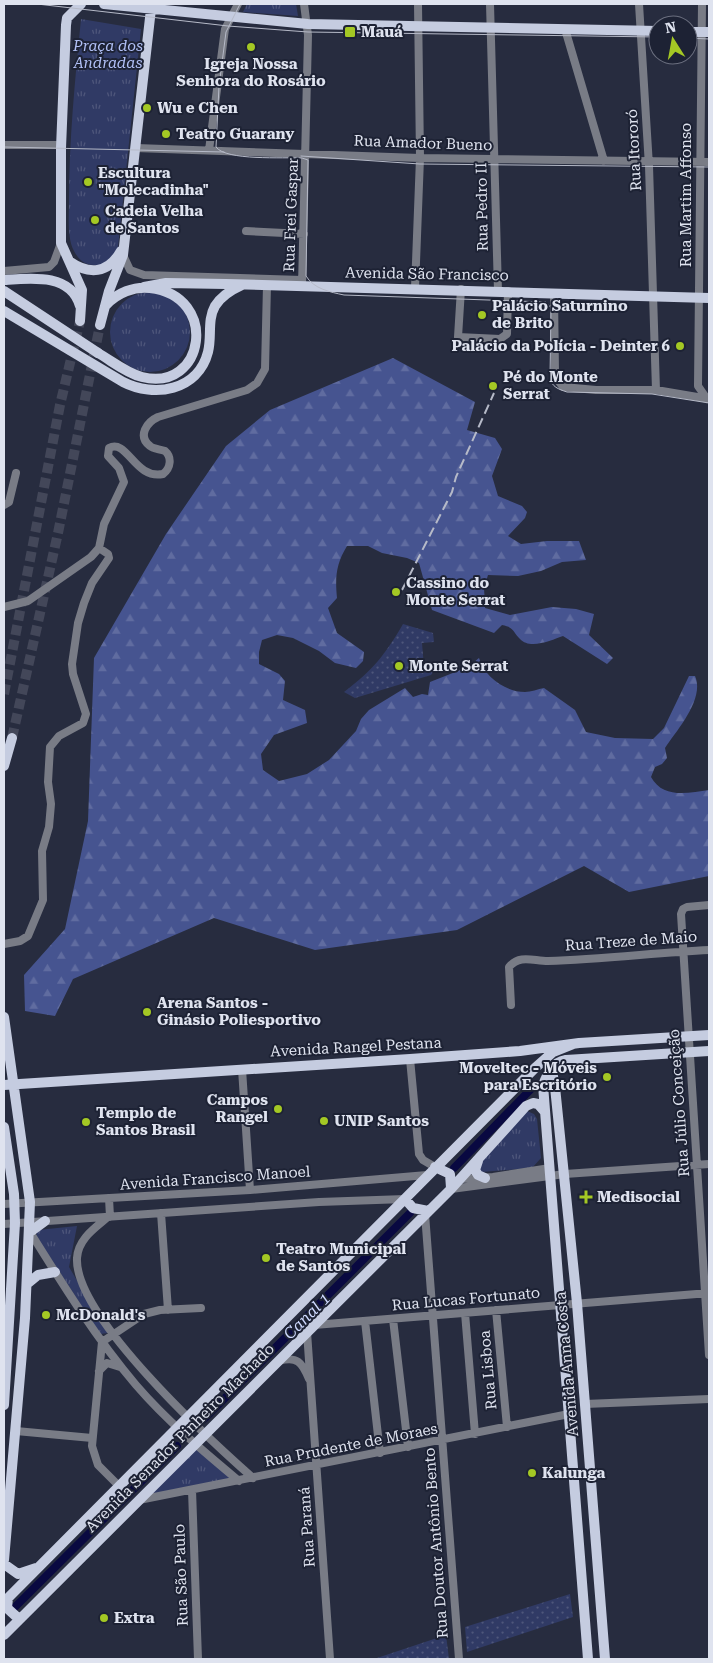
<svg xmlns="http://www.w3.org/2000/svg" width="713" height="1663" font-family="'Roboto Serif',serif">
<defs>
<pattern id="grass-dots" width="8" height="8" patternUnits="userSpaceOnUse" patternTransform="scale(1.25)"><rect width="8" height="8" fill="#303a65"/><path d="M2 2h.1M6 6h.1" fill="none" stroke="#4e567b" stroke-width="1.8" stroke-linecap="round"/></pattern>
<pattern id="forest-firs" width="22" height="20" patternUnits="userSpaceOnUse" patternTransform="scale(1.25)"><rect width="22" height="20" fill="#465490"/><path d="M5 1l3.5 6h-7zM16 11l3.5 6h-7z" fill="#606ca0"/></pattern>
<pattern id="park-tufts" width="24" height="20" patternUnits="userSpaceOnUse" patternTransform="scale(1.25)"><rect width="24" height="20" fill="#303a65"/><path d="M3 7l-1-3M5 7V3M7 7l1-3M15 17l-1-3M17 17v-4M19 17l1-3" fill="none" stroke="#4e567b"/></pattern>
</defs>
<rect width="100%" height="100%" fill="#272c3f"/>
<path fill="url(#grass-dots)" d="M 403,624 L 433,633 L 434,642 L 422,643 L 424,667 L 437,666 L 431,675 L 355,698 L 344,692 C 373,670 385,655 403,624 Z
M 570,1594 L 573,1617 L 467,1652 L 465,1627 Z
M 446,1635 L 449,1659 L 377,1659 L 377,1658 Z"/>
<path fill="url(#forest-firs)" d="M 393,358 L 475,402 L 467,430 L 495,438 L 502,449 L 492,476 L 498,496 L 522,506 L 527,512 L 525,518 L 508,536 L 521,544 L 547,541 L 579,541 L 586,560 L 562,562 L 541,571 L 518,576 L 488,575 L 484,588 L 485,608 L 510,615 L 552,607 L 576,609 L 594,614 L 589,635 L 613,658 L 607,664 L 563,636 C 552,640 530,650 520,639 C 513,632 514,627 502,625 L 494,633 L 432,610 L 419,563 L 407,558 L 382,553 L 368,546 L 347,546 C 336,564 335,577 337,598 L 328,608 L 337,633 L 364,652 L 363,661 L 356,668 L 335,663 L 319,651 L 293,638 L 277,635 L 262,640 L 259,652 L 259,664 L 279,674 L 285,681 L 283,700 L 305,710 L 307,723 L 274,735 L 261,754 L 263,770 L 279,781 L 307,774 L 329,760 L 356,731 L 361,719 L 369,710 L 405,688 L 413,697 L 422,694 L 428,695 L 430,682 L 468,667 L 479,658 C 484,676 505,692 525,692 C 531,692 538,689 544,688 L 575,710 L 586,732 L 615,738 L 653,739 L 664,728 L 689,676 L 695,676 C 705,699 677,730 665,748 L 667,758 L 662,764 L 655,767 L 651,777 C 663,799 688,793 709,790 L 709,876 L 629,892 L 584,866 L 457,930 L 315,950 L 214,918 L 73,979 L 55,1016 L 25,1011 L 24,975 L 65,929 L 88,821 L 94,658 L 166,534 L 226,446 L 270,410 Z"/>
<path fill="url(#park-tufts)" d="M 247,4 L 296,4 L 298,16 L 243,12 Z
M 81,19 L 141,29 L 118,247 C 116,255 112,264 102,265 C 89,266 81,264 74,251 C 67,238 69,216 69,202 C 69,141 75,80 81,19 Z
M110 332a40 40 0 1 1 80 0a40 40 0 1 1-80 0Z
M 527,1111 L 534,1114 L 537,1119 L 541,1158 L 532,1168 L 481,1172 L 477,1167 Z
M 77,1226 L 69,1267 L 108,1333 L 100,1334 L 36,1236 L 38,1230 Z
M 195,1447 L 234,1479 L 143,1498 Z"/>
<g fill="none" stroke-linecap="round" stroke-linejoin="round">
<path stroke="#090941" stroke-width="8" d="M 454,1168 L 533,1087
M 204,1419 L 410,1213
M 15,1607 L 177,1446"/>
<path stroke="#434759" stroke-width="10" stroke-dasharray="10 5" stroke-linecap="butt" d="M 4,694 L 60,405 L 80,321
M 12,738 L 58,533 L 100,325"/>
<path stroke="#797c86" stroke-width="8" d="M 490,4 L 498,291
M 639,4 L 649,166 L 656,390
M 702,4 L 698,386 L 707,399
M 565,29 L 604,161
M 4,145 L 61,145
M 136,148 L 420,158 L 709,162
M 209,150 L 225,29 L 238,4
M 246,231 L 304,234
M 123,255 L 130,270 L 144,275 L 302,280
M 4,271 L 49,267 L 54,262 L 61,243
M 302,286 L 308,35 L 304,4
M 415,288 L 420,158 L 418,4
M 461,289 L 458,337 L 500,339 L 507,334 L 508,291
M 554,293 L 555,373 L 557,379 L 563,387 L 596,390 L 656,390 L 709,399
M 4,505 L 9,502 L 16,473
M 4,607 L 28,601 L 91,557 L 99,548 L 104,524 L 124,482 L 119,468 L 108,456 L 109,448 C 127,438 135,480 163,474 C 171,468 172,457 165,451 C 160,449 153,449 150,446 C 137,436 147,422 158,417 L 247,390 L 257,383 L 265,369 L 267,285
M 709,905 L 687,907 L 683,909 L 681,914 L 709,1355
M 4,944 L 20,941 L 28,936 L 43,900 L 42,851 L 49,827 L 51,804 L 48,782 L 50,747 L 59,736 L 83,723 L 86,714 L 73,674 L 72,664 L 78,623 L 84,603 L 92,583 L 109,558 L 108,554 L 99,548
M 511,1005 L 509,967 C 520,954 533,961 548,961 C 602,959 655,953 709,950
M 410,1059 L 419,1154 L 423,1160 L 435,1167
M 242,1069 L 250,1190
M 460,1179 L 493,1177 L 550,1168
M 451,1189 L 565,1174 L 709,1164
M 109,1198 L 110,1217
M 4,1204 L 250,1190 L 427,1175
M 161,1213 L 168,1310
M 425,1214 L 459,1659
M 108,1217 C 95,1228 78,1239 77,1258 C 74,1316 210,1440 253,1478
M 4,1224 L 319,1202 L 405,1199
M 30,1232 C 63,1285 96,1338 136,1385 C 167,1421 203,1451 239,1481
M 496,1310 L 507,1427
M 465,1313 L 475,1434
M 393,1319 L 408,1447
M 365,1321 L 380,1453
M 314,1325 L 709,1293
M 307,1332 L 330,1659
M 279,1361 C 297,1356 302,1362 309,1379
M 99,1371 L 107,1363 L 120,1367
M 585,1404 L 709,1399
M 16,1431 L 92,1438
M 119,1486 L 98,1465 L 92,1446 L 102,1342 L 144,1314 L 160,1310 L 201,1308
M 192,1490 L 198,1659
M 139,1500 L 569,1414"/>
<path stroke="#c5cce0" stroke-width="10" d="M 104,4 L 308,24 L 658,31
M 688,32 L 709,32
M 69,261 C 89,275 108,274 121,251
M 4,280 C 31,278 71,273 80,306
M 144,287 L 166,283 L 226,284 L 709,298
M 4,311 L 123,382 C 154,398 198,391 208,352 C 212,337 207,320 215,306 C 221,296 231,290 242,285
M 80,321 L 82,290 L 61,243 L 61,148 L 66,25 L 67,18 L 81,4
M 100,325 L 109,291 L 123,255 L 151,9
M 98,353 C 112,361 126,373 142,377 C 205,393 220,296 150,288 C 134,286 117,293 106,305
M 4,766 L 12,738
M 4,1017 L 30,1202 L 25,1318 L 4,1560
M 551,1066 L 555,1087 L 577,1303 L 605,1659
M 4,1085 L 410,1059 L 520,1051 L 579,1043 L 709,1035
M 4,1127 L 14,1194 L 15,1223 L 4,1405
M 478,1161 L 475,1170 L 478,1175 L 485,1178
M 435,1167 L 450,1174 L 451,1188
M 405,1199 L 413,1208 L 428,1211
M 30,1232 L 45,1221
M 27,1284 L 38,1275 L 55,1272
M 4,1564 L 18,1574 L 36,1568
M 8,1598 L 7,1608 L 19,1619
M 4,1602 L 535,1068 L 553,1052 L 573,1044
M 4,1635 L 451,1189 L 526,1106 L 533,1103 L 538,1104 L 545,1112
M 588,1659 L 543,1085 C 548,1072 552,1063 566,1060 L 709,1051"/>
<path stroke="#b6bac8" stroke-width="1" d="M 37,4 L 228,26 L 308,32 L 658,37
M 240,4 L 226,32 L 219,86 L 216,147 C 226,161 284,157 302,158 L 308,160 L 306,276 C 314,289 330,292 344,295 L 546,302 L 551,308 L 550,378 C 552,387 558,389 567,392 L 652,394 L 709,403
M 688,38 L 709,39
M 4,147 L 224,152
M 301,156 L 420,164 L 709,167"/>
<path stroke="#b6bac8" stroke-width="2" stroke-dasharray="10 5" stroke-linecap="butt" d="M 402,590 L 452,492 L 456,477 L 494,393"/>
<path stroke="#c5cce0" stroke-width="10" d="M 4,291 L 98,353"/>
</g>
<g fill="#a4c824" stroke="#1d2234" stroke-width="2">
<rect x="344" y="26" width="12" height="12" rx="2.5"/>
<circle cx="251" cy="47" r="5"/>
<circle cx="147" cy="108" r="5"/>
<circle cx="166" cy="134" r="5"/>
<circle cx="88" cy="182" r="5"/>
<circle cx="95" cy="220" r="5"/>
<circle cx="482" cy="315" r="5"/>
<circle cx="680" cy="346" r="5"/>
<circle cx="493" cy="386" r="5"/>
<circle cx="396" cy="592" r="5"/>
<circle cx="399" cy="666" r="5"/>
<circle cx="147" cy="1012" r="5"/>
<circle cx="607" cy="1077" r="5"/>
<circle cx="278" cy="1109" r="5"/>
<circle cx="324" cy="1121" r="5"/>
<circle cx="86" cy="1122" r="5"/>
<path d="M583.5 1189.5h5v5h5v5h-5v5h-5v-5h-5v-5h5z"/>
<circle cx="266" cy="1258" r="5"/>
<circle cx="46" cy="1315" r="5"/>
<circle cx="532" cy="1473" r="5"/>
<circle cx="104" cy="1618" r="5"/>
</g>
<g text-anchor="middle" dominant-baseline="central" stroke-width="4" stroke-linejoin="round" paint-order="stroke">
<g font-size="15" font-weight="bold" fill="#dfe3ef" stroke="#1d2234" text-anchor="start">
<text x="361" y="32">Mauá</text>
<text x="251" y="64" text-anchor="middle">Igreja Nossa<tspan x="251" dy="17">Senhora do Rosário</tspan></text>
<text x="157" y="108">Wu e Chen</text>
<text x="176" y="134">Teatro Guarany</text>
<text x="98" y="173">Escultura<tspan x="98" dy="17">"Molecadinha"</tspan></text>
<text x="105" y="211">Cadeia Velha<tspan x="105" dy="17">de Santos</tspan></text>
<text x="492" y="306">Palácio Saturnino<tspan x="492" dy="17">de Brito</tspan></text>
<text x="670" y="346" text-anchor="end">Palácio da Polícia - Deinter 6</text>
<text x="503" y="377">Pé do Monte<tspan x="503" dy="17">Serrat</tspan></text>
<text x="406" y="583">Cassino do<tspan x="406" dy="17">Monte Serrat</tspan></text>
<text x="409" y="666">Monte Serrat</text>
<text x="157" y="1003">Arena Santos -<tspan x="157" dy="17">Ginásio Poliesportivo</tspan></text>
<text x="597" y="1068" text-anchor="end">Moveltec - Móveis<tspan x="597" dy="17">para Escritório</tspan></text>
<text x="268" y="1100" text-anchor="end">Campos<tspan x="268" dy="17">Rangel</tspan></text>
<text x="96" y="1113">Templo de<tspan x="96" dy="17">Santos Brasil</tspan></text>
<text x="334" y="1121">UNIP Santos</text>
<text x="597" y="1197">Medisocial</text>
<text x="276" y="1249">Teatro Municipal<tspan x="276" dy="17">de Santos</tspan></text>
<text x="56" y="1315">McDonald's</text>
<text x="542" y="1473">Kalunga</text>
<text x="114" y="1618">Extra</text>
</g>
<g font-size="15" font-style="italic" fill="#b0bff5" stroke="#1d2234">
<text x="108" y="46">Praça dos<tspan x="108" dy="17">Andradas</tspan></text>
</g>
<g font-size="15" fill="#dfe3ef" stroke="#1d2234">
<text transform="translate(423 143) rotate(2)">Rua Amador Bueno</text>
<text transform="translate(634 150) rotate(-93)">Rua Itororó</text>
<text transform="translate(686 195) rotate(-90)">Rua Martim Affonso</text>
<text transform="translate(482 207) rotate(-91)">Rua Pedro II</text>
<text transform="translate(291 215) rotate(-88)">Rua Frei Gaspar</text>
<text transform="translate(427 274) rotate(1)">Avenida São Francisco</text>
<text transform="translate(631 941) rotate(-4)">Rua Treze de Maio</text>
<text transform="translate(356 1047) rotate(-3)">Avenida Rangel Pestana</text>
<text transform="translate(679 1103) rotate(-94)">Rua Júlio Conceição</text>
<text transform="translate(215 1178) rotate(-4)">Avenida Francisco Manoel</text>
<text transform="translate(466 1299) rotate(-5)">Rua Lucas Fortunato</text>
<text transform="translate(567 1364) rotate(-95)">Avenida Anna Costa</text>
<text transform="translate(488 1370) rotate(-95)">Rua Lisboa</text>
<text transform="translate(180 1438) rotate(-45)">Avenida Senador Pinheiro Machado</text>
<text transform="translate(351 1445) rotate(-11)">Rua Prudente de Moraes</text>
<text transform="translate(307 1527) rotate(-94)">Rua Paraná</text>
<text transform="translate(436 1543) rotate(-94)">Rua Doutor Antônio Bento</text>
<text transform="translate(181 1575) rotate(-92)">Rua São Paulo</text>
</g>
<g font-size="16" font-style="italic" fill="#cfdaff" stroke="#1d2234">
<text transform="translate(307 1316) rotate(-45)">Canal 1</text>
</g>
</g>
<rect width="713" height="1663" fill="none" stroke="#dfe3ef" stroke-width="10"/>
<g transform="translate(673 40) rotate(349)"><circle r="24" fill="#1d2234" stroke="#6b6f7f"/>
<path d="M0-4L9 19L0 12L-9 19Z" fill="#a4c824"/>
<text y="-8" font-size="14" font-weight="bold" text-anchor="middle" fill="#dfe3ef">N</text>
</g>
</svg>
